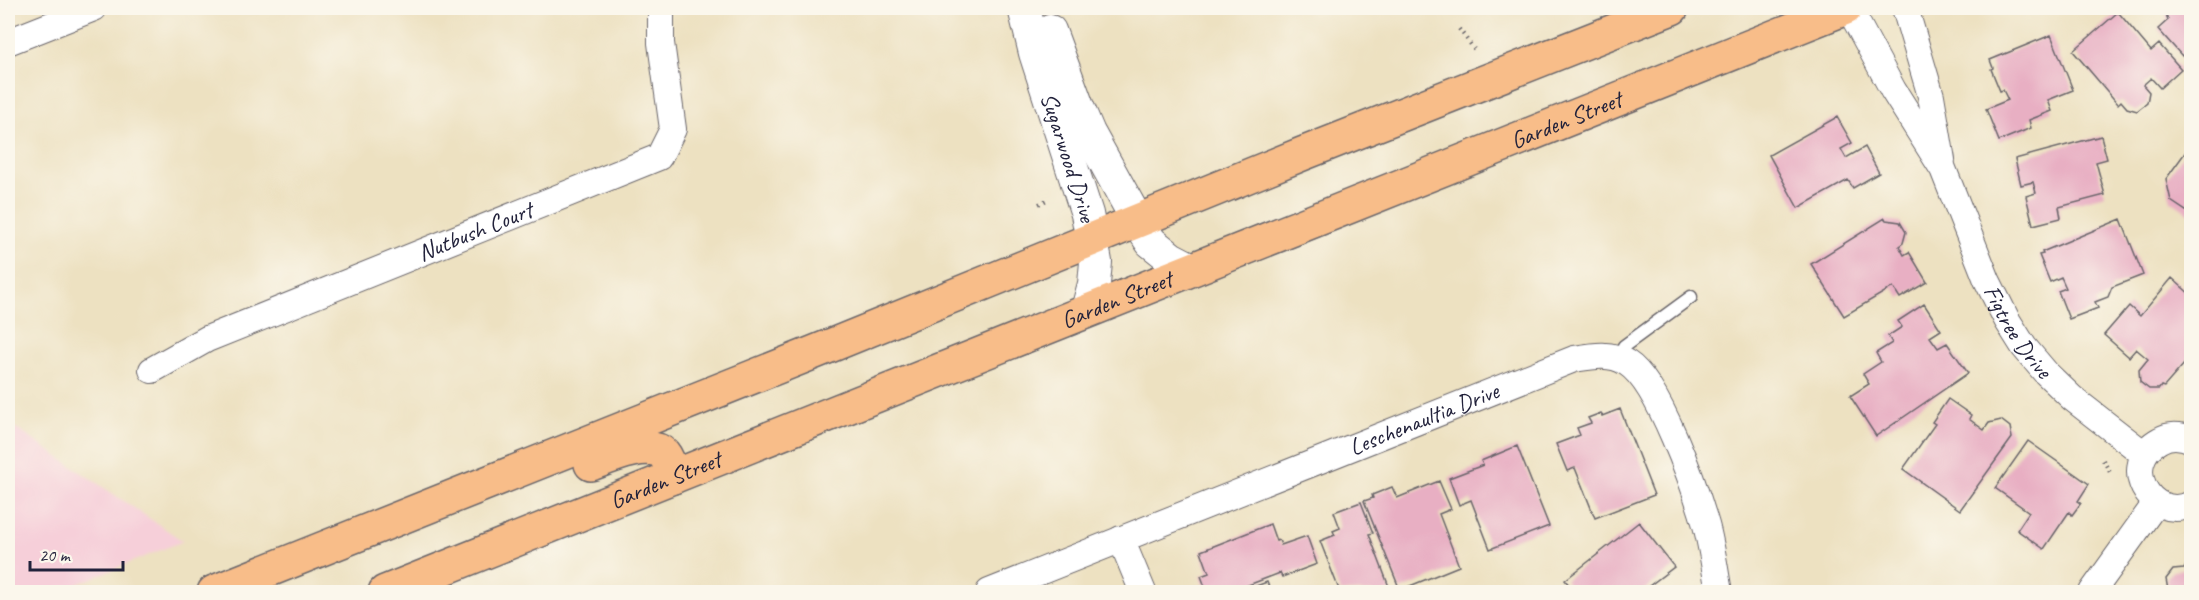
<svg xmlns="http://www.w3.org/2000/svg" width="2199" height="600" font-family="Caveat,sans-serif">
<rect width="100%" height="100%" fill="#fbf7ec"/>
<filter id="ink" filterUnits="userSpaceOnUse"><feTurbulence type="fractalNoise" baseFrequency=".0167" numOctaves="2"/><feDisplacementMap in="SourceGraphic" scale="12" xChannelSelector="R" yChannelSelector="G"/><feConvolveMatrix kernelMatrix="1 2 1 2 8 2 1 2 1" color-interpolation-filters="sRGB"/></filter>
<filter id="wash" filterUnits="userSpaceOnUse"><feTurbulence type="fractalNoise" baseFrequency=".008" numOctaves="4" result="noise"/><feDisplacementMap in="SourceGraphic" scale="24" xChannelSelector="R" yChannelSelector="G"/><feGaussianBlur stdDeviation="1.35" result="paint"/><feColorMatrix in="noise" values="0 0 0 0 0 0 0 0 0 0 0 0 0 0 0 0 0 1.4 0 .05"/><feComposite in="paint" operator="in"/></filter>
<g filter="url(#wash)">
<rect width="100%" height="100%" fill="#ede1c1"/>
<path fill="#f6cfd9" d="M 8,423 L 183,541 L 58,592 L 8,592 Z"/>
<g id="blocks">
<path fill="#e8afc3" d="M 2164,8 L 2192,8 L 2192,47 L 2182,56 L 2158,29 L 2168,20 Z
M 2118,12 L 2151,51 L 2159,44 L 2181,69 L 2160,88 L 2151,78 L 2143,85 L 2149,92 L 2147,103 L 2137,111 L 2127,108 L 2121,101 L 2118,104 L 2073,51 Z
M 2051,35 L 2073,90 L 2048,100 L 2052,111 L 2029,120 L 2031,128 L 1999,141 L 1986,109 L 2008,100 L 2003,90 L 2000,91 L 1991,69 L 1993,68 L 1990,60 Z
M 1837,117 L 1852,143 L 1841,149 L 1846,158 L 1865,147 L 1879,173 L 1853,188 L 1848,180 L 1798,208 L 1769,155 Z
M 2101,136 L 2107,159 L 2096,162 L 2105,195 L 2059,207 L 2061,218 L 2033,225 L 2026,196 L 2036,193 L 2033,182 L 2021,185 L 2015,159 Z
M 2192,143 L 2192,215 L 2171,201 L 2166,179 Z
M 1885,218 L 1886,220 L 1900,222 L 1906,232 L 1903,243 L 1899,246 L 1904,255 L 1909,252 L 1927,282 L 1900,298 L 1893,287 L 1844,316 L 1811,264 Z
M 2121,219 L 2143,275 L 2112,287 L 2108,297 L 2095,302 L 2098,308 L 2069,319 L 2058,291 L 2066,288 L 2061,277 L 2050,282 L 2039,255 L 2043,254 L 2042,252 Z
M 2172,278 L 2192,296 L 2192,355 L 2164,387 L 2161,386 L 2159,389 L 2149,389 L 2140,382 L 2139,370 L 2148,359 L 2136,349 L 2129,357 L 2104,335 L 2129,306 L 2140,316 Z
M 1924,304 L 1941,330 L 1930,337 L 1938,348 L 1947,343 L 1968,373 L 1876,436 L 1850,396 L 1869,384 L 1863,374 L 1881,362 L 1876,353 L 1892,343 L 1888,336 L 1902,327 L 1898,321 Z
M 1948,399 L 1971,415 L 1969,419 L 1984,430 L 1989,423 L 2001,420 L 2010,427 L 2012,438 L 1960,510 L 1903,469 L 1935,424 L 1932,422 Z
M 1620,409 L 1654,495 L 1595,518 L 1575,468 L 1567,471 L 1556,444 L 1580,435 L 1577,428 L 1591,423 L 1588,418 L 1601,413 L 1602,416 Z
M 2028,441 L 2089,484 L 2078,501 L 2081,503 L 2072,515 L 2069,512 L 2044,549 L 2017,530 L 2029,512 L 1995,488 Z
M 1517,446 L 1549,526 L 1490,549 L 1471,500 L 1459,505 L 1449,478 L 1483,465 L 1481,461 Z
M 1439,481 L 1451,509 L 1439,514 L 1459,566 L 1400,590 L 1364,501 L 1373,498 L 1372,495 L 1392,487 L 1397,498 Z
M 1361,502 L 1373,533 L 1369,534 L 1391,592 L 1340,592 L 1320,541 L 1335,535 L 1333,531 L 1340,528 L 1334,512 Z
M 1639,522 L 1674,567 L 1641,592 L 1575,592 L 1565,580 Z
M 1270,524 L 1276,541 L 1279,540 L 1281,545 L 1307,536 L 1317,564 L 1282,577 L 1280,573 L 1230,592 L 1207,592 L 1201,576 L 1209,573 L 1201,551 Z
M 2187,564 L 2192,567 L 2192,592 L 2171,592 L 2168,590 L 2166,579 L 2173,570 L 2184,569 Z
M 1267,582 L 1271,592 L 1240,592 Z"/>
</g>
</g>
<g filter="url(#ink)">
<use href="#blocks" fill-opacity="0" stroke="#69656a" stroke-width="1.5"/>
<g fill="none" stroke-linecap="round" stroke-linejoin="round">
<g stroke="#69656a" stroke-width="15">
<path id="service" d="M 1619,358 L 1624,346 L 1691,297"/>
</g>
<g stroke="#69656a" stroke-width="28">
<g id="minor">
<path id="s1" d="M 1849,8 L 1893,90 L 1943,169 L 1987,280 L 2007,320 L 2024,347 L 2046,373 L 2072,398 L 2144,454"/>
<path d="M 1905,8 L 1931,96 L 1942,160"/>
<path d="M 8,42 L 94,8"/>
<path id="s2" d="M 152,370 L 207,339 L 659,157 L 673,129 L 661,43 L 661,8"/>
<path d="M 2192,440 C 2181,435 2170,434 2160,440 C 2118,462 2149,524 2192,504"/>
<path d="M 1121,539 L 1143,592"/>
<path id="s3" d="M 989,592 L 1574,359 C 1592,356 1611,352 1627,363 C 1659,383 1695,488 1706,525 C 1712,547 1715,570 1719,592"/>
<path d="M 2092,592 L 2156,503"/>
</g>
</g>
<g stroke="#69656a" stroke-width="34">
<g id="tertiary">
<path id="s4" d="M 1024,8 L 1035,53 L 1087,214 L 1096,262 L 1094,284 L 1087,310"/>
<path d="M 1050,31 L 1078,107 L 1089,133 L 1138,222 L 1151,242 L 1171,258 L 1192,269"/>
</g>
</g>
<g stroke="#69656a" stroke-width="36">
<g id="primary">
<path d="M 591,464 C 607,458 650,439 664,454 C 669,460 671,470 673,477"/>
<path d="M 214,592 L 815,352 L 1302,154 L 1672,8"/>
<path id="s5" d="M 385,592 L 1846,8"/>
</g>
</g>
<path stroke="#69656a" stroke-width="4" stroke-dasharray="1.5 4.5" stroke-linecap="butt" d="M 1459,29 L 1474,49
M 1039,204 L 1049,199
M 2103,460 L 2111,474"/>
<use href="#service" stroke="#fff" stroke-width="12"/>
<use href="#minor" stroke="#fff" stroke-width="26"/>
<use href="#tertiary" stroke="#fff" stroke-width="32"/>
<use href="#primary" stroke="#f8bd89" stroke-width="33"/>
</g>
</g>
<g text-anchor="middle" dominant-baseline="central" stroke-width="4.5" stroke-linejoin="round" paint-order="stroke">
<g font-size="24" fill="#22223b" stroke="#fbf7ec">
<text stroke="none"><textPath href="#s5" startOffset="1272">Garden Street</textPath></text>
<text stroke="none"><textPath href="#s4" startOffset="156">Sugarwood Drive</textPath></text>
<text stroke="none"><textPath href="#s2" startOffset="352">Nutbush Court</textPath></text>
<text stroke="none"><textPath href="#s5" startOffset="788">Garden Street</textPath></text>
<text stroke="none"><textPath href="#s1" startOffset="366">Figtree Drive</textPath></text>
<text stroke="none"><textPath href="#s3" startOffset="468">Leschenaultia Drive</textPath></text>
<text stroke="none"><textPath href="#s5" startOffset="302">Garden Street</textPath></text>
</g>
</g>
<rect width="2199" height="600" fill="none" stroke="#fbf7ec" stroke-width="30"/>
<path d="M30 561v9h93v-9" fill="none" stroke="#22223b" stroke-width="3"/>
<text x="39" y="561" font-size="18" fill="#22223b" stroke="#fbf7ec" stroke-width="4.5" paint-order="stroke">20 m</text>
</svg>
